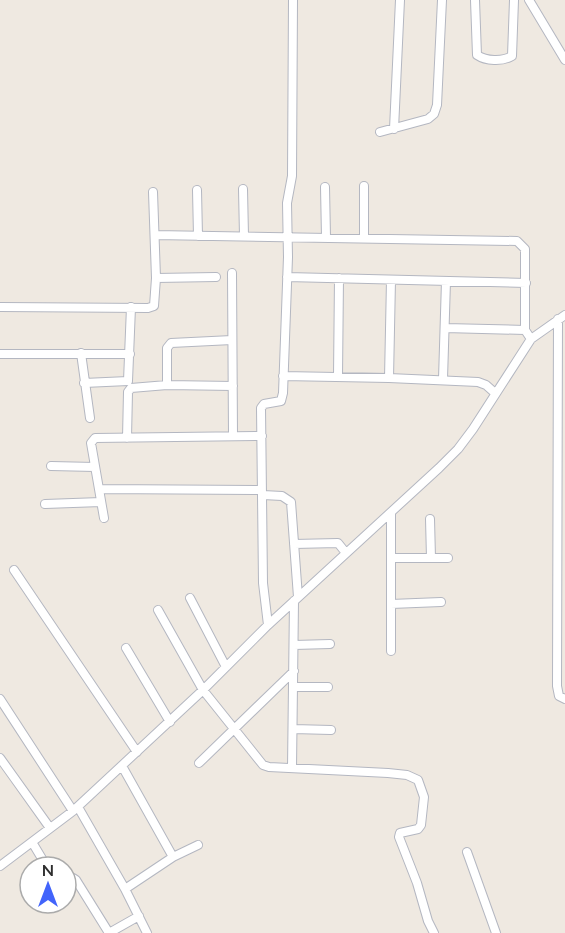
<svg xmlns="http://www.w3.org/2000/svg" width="565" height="933" font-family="Lato,sans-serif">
<rect width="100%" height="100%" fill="#efe9e1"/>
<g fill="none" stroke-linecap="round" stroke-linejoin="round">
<g stroke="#b4b7c1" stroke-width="10">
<path id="minor" d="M 475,0 L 477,55 C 486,61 502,62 512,56 L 514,0
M 529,0 L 565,60
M 394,129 L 400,0
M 380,132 L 428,119 L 434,114 L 437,105 L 442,0
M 325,187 L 326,237
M 243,189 L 244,236
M 197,190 L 198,236
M 155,235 L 517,241 L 525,249 L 525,330 L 531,339
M 364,238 L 364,186
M 232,273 L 233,436
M 287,277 L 526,283
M 156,278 L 216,277
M 0,307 L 148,308 L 154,306 L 156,278 L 153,192
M 558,319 L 557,686 L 559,696 L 565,699
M 445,328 L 525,330
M 81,353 L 90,418
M 0,354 L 130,354
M 283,376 L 389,378 L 478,382 L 486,385 L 495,393
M 338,376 L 339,278
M 389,378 L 391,280
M 443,379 L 446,281
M 84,383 L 128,381 L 131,307
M 167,385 L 167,348 L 171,343 L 232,340
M 127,438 L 128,392 L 131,388 L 167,385 L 233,386
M 51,466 L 95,467
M 99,489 L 262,490
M 263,495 L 282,496 L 291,502 L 298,597
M 45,504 L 101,502
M 391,513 L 391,651
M 104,518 L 91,443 L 95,438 L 262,436
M 430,519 L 431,558
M 294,544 L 338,543 L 346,553
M 391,558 L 448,558
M 14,570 L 137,752
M 190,598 L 226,667
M 391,604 L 441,602
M 158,610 L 203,690 L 263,765 L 269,767 L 388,773 L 407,775 L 418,780 L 424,797 L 421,825 L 418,829 L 400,833 L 399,837 L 417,883 L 428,921 L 434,933
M 268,625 L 263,583 L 261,408 L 264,404 L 281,401 L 283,393 L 288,257 L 287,203 L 292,176 L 293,0
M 294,645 L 330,644
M 126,648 L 170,722
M 294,687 L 328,687
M 0,699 L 73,811
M 293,729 L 331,730
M 0,758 L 50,828
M 199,763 L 294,671
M 122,766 L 173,857
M 292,768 L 294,601
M 78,807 L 125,889 L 147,933
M 32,842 L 47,867
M 467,852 L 496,933
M 0,866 L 73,811 L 203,690 L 268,625 L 439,468 L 458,449 L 473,429 L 531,339 L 565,315
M 66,882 L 73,878 L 76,880 L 109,933
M 125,889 L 173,857 L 198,845
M 109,933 L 139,916"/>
</g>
<use href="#minor" stroke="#fff" stroke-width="8"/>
</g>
<g transform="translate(48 885)"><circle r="28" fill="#ffffff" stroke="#ababab" stroke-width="1.5"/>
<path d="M0-4.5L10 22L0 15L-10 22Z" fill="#4264fb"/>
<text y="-9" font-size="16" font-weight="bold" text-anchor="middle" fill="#2e2e2e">N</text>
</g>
</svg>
